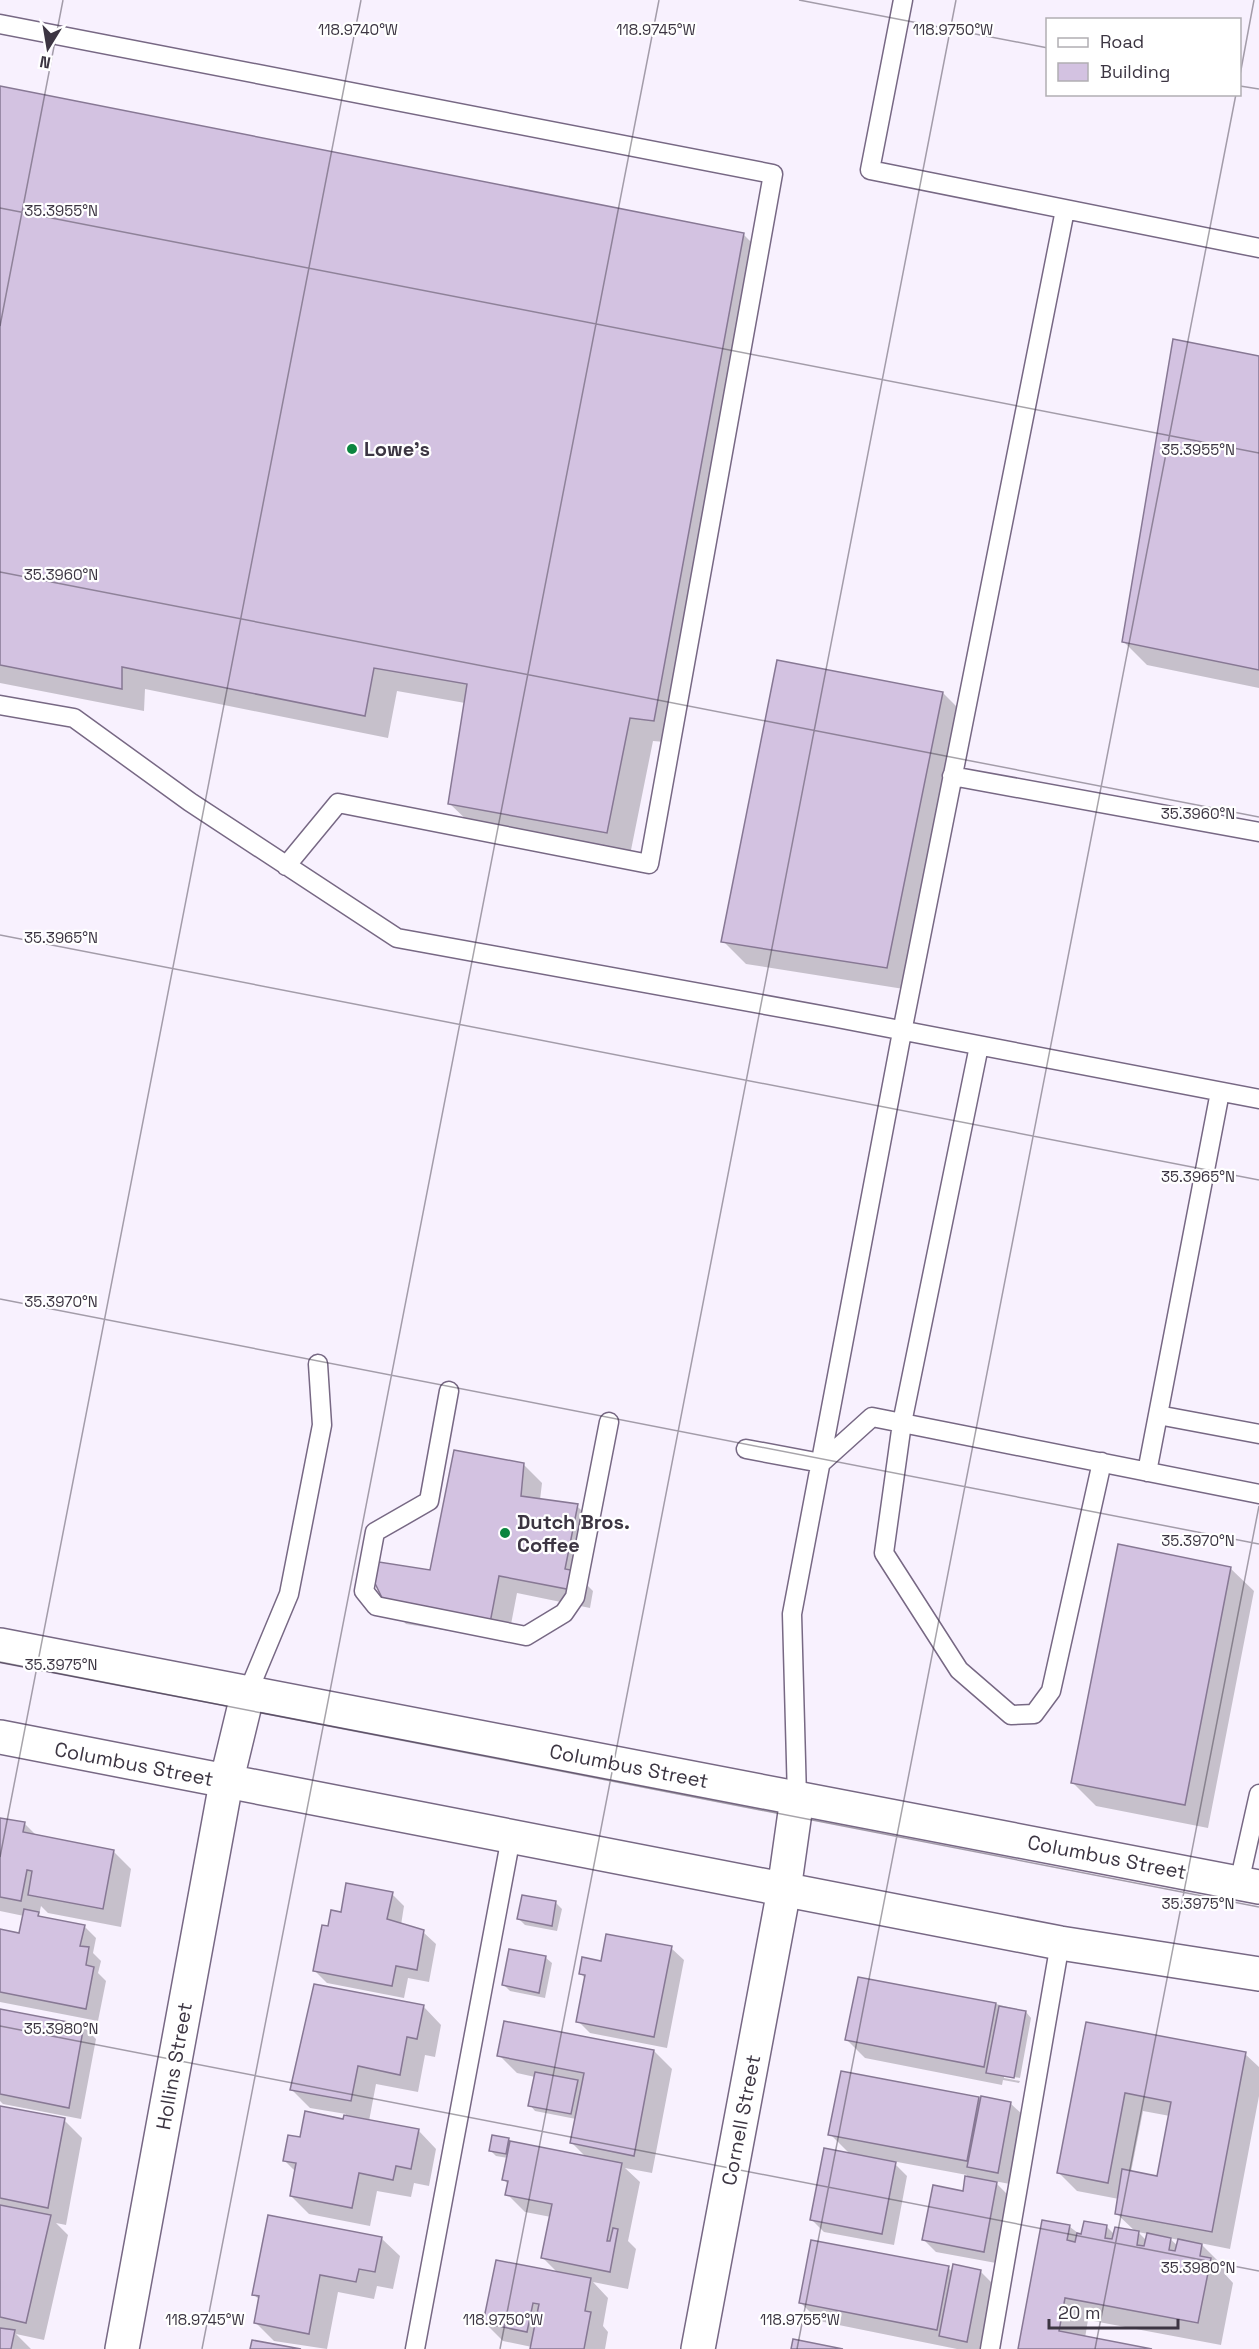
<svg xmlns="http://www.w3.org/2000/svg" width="1259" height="2349" font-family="'Space Grotesk',sans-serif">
<rect width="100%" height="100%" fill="#f8f1fe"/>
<path fill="#0003" fill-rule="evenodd" d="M 0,88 L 743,234 L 766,257 L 677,743 L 653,741 L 630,855 L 473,826 L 449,803 L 465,703 L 397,691 L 388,738 L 145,689 L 144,711 L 0,683 Z
M 1259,357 L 1259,688 L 1147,665 L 1124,642 Z
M 943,693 L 966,716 L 910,990 L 746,964 L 723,941 Z
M 524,1465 L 542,1483 L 540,1500 L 577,1506 L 595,1524 L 584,1582 L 593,1591 L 590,1608 L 517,1593 L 508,1640 L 406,1624 L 388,1605 L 431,1572 Z
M 1230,1568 L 1254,1591 L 1208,1828 L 1096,1806 L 1073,1783 Z
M 0,1819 L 24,1823 L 37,1836 L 113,1851 L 131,1869 L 121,1927 L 48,1913 L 41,1906 L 39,1915 L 43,1919 L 84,1926 L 96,1938 L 93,1953 L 101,1961 L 98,1973 L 106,1981 L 98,2021 L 0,2002 L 0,1931 L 20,1935 L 24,1916 L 0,1911 Z
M 392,1894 L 404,1906 L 401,1925 L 423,1932 L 436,1944 L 429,1982 L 408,1978 L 404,1998 L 327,1983 L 315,1971 L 330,1928 L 342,1914 Z
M 556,1903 L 562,1909 L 557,1931 L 525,1925 L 519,1919 Z
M 671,1948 L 684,1960 L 667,2048 L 590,2033 L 578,2021 L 586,1979 L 581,1974 L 602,1963 Z
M 546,1958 L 552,1963 L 545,1998 L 510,1991 L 504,1985 Z
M 996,2004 L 1026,2012 L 1031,2018 L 1020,2078 L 1004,2075 L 1004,2078 L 1020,2081 L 1019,2083 L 1003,2080 L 1002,2085 L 865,2058 L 847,2040 Z
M 423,2006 L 441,2025 L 435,2057 L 425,2055 L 418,2092 L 376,2084 L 369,2121 L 418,2130 L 436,2149 L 429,2186 L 414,2183 L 411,2197 L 377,2191 L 370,2226 L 309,2214 L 291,2196 L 296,2172 L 284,2160 L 301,2139 L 344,2121 L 346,2114 L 310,2108 L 292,2090 Z
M 0,2011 L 83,2026 L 96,2039 L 81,2119 L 3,2104 L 0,2101 Z
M 1087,2024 L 1245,2054 L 1259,2067 L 1259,2096 L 1230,2249 L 1200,2243 L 1225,2268 L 1224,2273 L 1233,2283 L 1221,2345 L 1088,2320 L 1085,2338 L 1144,2349 L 1019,2349 L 1070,2227 L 1082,2236 L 1107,2227 L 1115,2235 L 1136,2232 L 1116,2213 L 1119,2199 L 1077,2191 L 1059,2173 ZM 1143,2111 L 1170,2116 L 1158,2178 L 1131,2172 ZM 1138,2232 L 1148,2234 L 1147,2241 ZM 1169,2238 L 1179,2240 L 1178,2246 Z
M 654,2051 L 672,2069 L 652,2173 L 625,2168 L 640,2182 L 628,2241 L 636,2249 L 628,2289 L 593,2282 L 608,2298 L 603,2326 L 608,2332 L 605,2349 L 532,2349 L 532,2347 L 503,2341 L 485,2323 L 558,2273 L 543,2258 L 551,2217 L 525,2212 L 507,2194 L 509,2185 L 504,2180 L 508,2158 L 496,2156 L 490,2150 L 508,2139 L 511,2143 L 586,2157 L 572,2143 L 576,2119 L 535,2111 L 530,2105 L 535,2077 L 517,2073 L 499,2055 Z
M 978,2098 L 981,2101 L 1010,2103 L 1023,2115 L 1010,2184 L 994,2181 L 1009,2196 L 996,2263 L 936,2252 L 924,2240 L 964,2193 L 967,2175 L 892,2161 L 907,2176 L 894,2245 L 824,2232 L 812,2220 L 851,2155 L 830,2134 Z
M 0,2108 L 64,2120 L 82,2138 L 66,2225 L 56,2223 L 68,2235 L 44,2340 L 16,2334 L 31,2349 L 0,2349 Z
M 381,2238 L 400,2256 L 393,2289 L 377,2286 L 374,2299 L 338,2292 L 327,2349 L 274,2341 L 256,2323 L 260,2300 L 254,2295 Z
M 948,2268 L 953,2272 L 980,2271 L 992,2283 L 980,2349 L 957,2349 L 819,2321 L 801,2303 Z"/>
<path fill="#d3c2e1" stroke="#877894" stroke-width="1.5" d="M 0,86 L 744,233 L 654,721 L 630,718 L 607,833 L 448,804 L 467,684 L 374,668 L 365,716 L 122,667 L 122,689 L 0,665 Z
M 1173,339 L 1259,356 L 1259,670 L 1122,642 Z
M 777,660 L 943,692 L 887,968 L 721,942 Z
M 454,1450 L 524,1463 L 521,1496 L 578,1504 L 565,1569 L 576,1571 L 572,1590 L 499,1576 L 490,1623 L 386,1606 L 369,1571 L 379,1562 L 430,1570 Z
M 1118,1544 L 1231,1567 L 1185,1805 L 1071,1783 Z
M 0,1818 L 25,1822 L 23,1832 L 114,1850 L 103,1909 L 28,1895 L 32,1871 L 27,1870 L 21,1901 L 0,1897 Z
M 346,1883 L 393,1892 L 387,1919 L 424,1930 L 417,1970 L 396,1966 L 392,1986 L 313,1971 L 322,1925 L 328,1926 L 331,1910 L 341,1912 Z
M 522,1895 L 556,1901 L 552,1926 L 517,1919 Z
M 24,1909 L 39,1912 L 38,1916 L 85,1925 L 80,1946 L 89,1947 L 86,1965 L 94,1967 L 86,2009 L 0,1992 L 0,1929 L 19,1933 Z
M 606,1934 L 672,1946 L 654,2037 L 576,2022 L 585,1975 L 579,1974 L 582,1957 L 601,1961 Z
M 509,1949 L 546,1956 L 539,1993 L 502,1985 Z
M 858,1977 L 996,2003 L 984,2067 L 845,2040 Z
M 314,1984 L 424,2005 L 417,2039 L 407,2037 L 400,2075 L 358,2066 L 351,2101 L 290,2090 Z
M 999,2006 L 1026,2011 L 1014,2078 L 986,2073 Z
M 0,2009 L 84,2025 L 69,2108 L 0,2094 Z
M 504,2021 L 654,2050 L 634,2156 L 570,2143 L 584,2073 L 497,2056 Z
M 1086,2022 L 1246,2052 L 1212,2232 L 1115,2214 L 1122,2169 L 1157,2176 L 1171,2102 L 1125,2093 L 1108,2183 L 1057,2173 Z
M 841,2071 L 979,2097 L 967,2161 L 828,2135 Z
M 535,2072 L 578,2080 L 571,2114 L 528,2106 Z
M 981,2096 L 1011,2102 L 998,2173 L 967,2167 Z
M 0,2106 L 65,2118 L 48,2208 L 0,2198 Z
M 305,2111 L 343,2119 L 344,2115 L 419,2129 L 411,2169 L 396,2166 L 393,2180 L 359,2173 L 352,2208 L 290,2196 L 296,2163 L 283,2161 L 288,2135 L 300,2137 Z
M 492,2135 L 509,2138 L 506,2154 L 489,2151 Z
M 510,2141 L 622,2163 L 607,2241 L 610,2241 L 613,2228 L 618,2229 L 610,2272 L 541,2258 L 552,2204 L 505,2195 L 508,2181 L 502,2180 Z
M 824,2148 L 896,2162 L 882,2234 L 810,2220 Z
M 965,2176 L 997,2182 L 984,2252 L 922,2240 L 933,2185 L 963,2191 Z
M 0,2205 L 51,2215 L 26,2323 L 0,2317 Z
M 268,2215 L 382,2237 L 375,2272 L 359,2269 L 356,2282 L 320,2275 L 309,2334 L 254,2323 L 259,2296 L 252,2295 Z
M 1042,2220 L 1070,2225 L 1067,2240 L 1075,2242 L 1077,2233 L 1081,2234 L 1084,2221 L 1107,2225 L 1105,2238 L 1112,2239 L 1115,2227 L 1139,2231 L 1137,2245 L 1144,2246 L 1147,2233 L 1171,2238 L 1169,2250 L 1175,2251 L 1178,2239 L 1202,2244 L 1200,2256 L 1211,2258 L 1198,2323 L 1065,2298 L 1059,2331 L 1152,2349 L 1018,2349 Z
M 811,2240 L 949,2266 L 937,2330 L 799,2303 Z
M 496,2260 L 591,2278 L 585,2311 L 591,2312 L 584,2349 L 530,2349 L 539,2304 L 533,2303 L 527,2332 L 483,2323 Z
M 953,2264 L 981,2270 L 967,2342 L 939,2336 Z
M 0,2328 L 15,2330 L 11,2349 L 0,2349 Z
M 793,2339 L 843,2349 L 791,2349 Z
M 252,2340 L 301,2349 L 250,2349 Z"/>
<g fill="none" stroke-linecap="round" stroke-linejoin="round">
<g stroke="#776884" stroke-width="21">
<path id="service" d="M 903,0 L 870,170 L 1259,248
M 0,24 L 773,174 L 649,864 L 338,803 L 286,866
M 0,705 L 74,718 L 190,802 L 397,938 L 832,1017 L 1259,1099
M 952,776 L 1259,832
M 979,1046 L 902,1423 L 884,1553 L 959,1670 L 1011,1715 L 1034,1714 L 1051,1691 L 1102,1462
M 449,1391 L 429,1501 L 375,1532 L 364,1591 L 376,1606 L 526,1636 L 564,1613 L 575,1597 L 609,1422
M 1158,1415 L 1259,1434
M 746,1449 L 821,1463 L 872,1417 L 1259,1494
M 1147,1472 L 1220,1092
M 248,1692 L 289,1594 L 322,1425 L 318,1364
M 797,1798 L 792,1614 L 902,1032 L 1065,210
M 1239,1883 L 1259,1794
M 415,2349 L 511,1837
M 990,2349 L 1060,1943"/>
</g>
<g stroke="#776884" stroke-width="36">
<path id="minor" d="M 122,2349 L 226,1783
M 698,2349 L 784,1890"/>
</g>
<g stroke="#776884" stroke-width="36">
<path id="secondary" d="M 0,1645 L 1259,1887
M 0,1737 L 1060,1943 L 1259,1974
M 226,1783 L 248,1692
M 784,1890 L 797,1798"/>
</g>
<use href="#service" stroke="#fff" stroke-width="18"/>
<use href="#minor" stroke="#fff" stroke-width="33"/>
<use href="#secondary" stroke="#fff" stroke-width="33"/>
</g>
<path fill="none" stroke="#3c3542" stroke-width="1.5" stroke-opacity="0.45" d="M 799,0 L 1048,48M 1240,75 L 1254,0M 1240,86 L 1259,89M 0,208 L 1259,453M 0,326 L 63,0M 0,572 L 1259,817M 0,935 L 1259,1180M 0,1299 L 1259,1544M 0,1662 L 1259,1907M 0,1857 L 361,0M 0,2026 L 1259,2271M 202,2349 L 659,0M 500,2349 L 956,0M 797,2349 L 1236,94M 1095,2349 L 1259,1506"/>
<g fill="#0b853f" stroke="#fff" stroke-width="2">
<circle cx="352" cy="449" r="6"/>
<circle cx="505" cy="1533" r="6"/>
</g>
<g text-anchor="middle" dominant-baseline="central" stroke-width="4.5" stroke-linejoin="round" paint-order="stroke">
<g font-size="20" font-weight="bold" fill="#3c3542" stroke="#fff" text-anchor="start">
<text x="364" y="449">Lowe's</text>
<text x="517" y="1522">Dutch Bros.<tspan x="517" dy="23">Coffee</tspan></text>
</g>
<g font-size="20" fill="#3c3542" stroke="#fff">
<text transform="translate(134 1764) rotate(11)">Columbus Street</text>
<text transform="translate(629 1766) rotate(11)">Columbus Street</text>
<text transform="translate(1107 1857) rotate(11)">Columbus Street</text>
<text transform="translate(174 2066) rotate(-80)">Hollins Street</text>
<text transform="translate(741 2120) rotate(-79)">Cornell Street</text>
</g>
</g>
<g font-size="15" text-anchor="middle" fill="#3c3542" stroke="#fff" stroke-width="4.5" stroke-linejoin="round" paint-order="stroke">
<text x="656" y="35">118.9745°W</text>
<text x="953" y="35">118.9750°W</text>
<text x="358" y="35">118.9740°W</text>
<text x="61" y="216">35.3955°N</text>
<text x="1198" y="455">35.3955°N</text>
<text x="61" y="580">35.3960°N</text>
<text x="1198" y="819">35.3960°N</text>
<text x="61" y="943">35.3965°N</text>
<text x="1198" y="1182">35.3965°N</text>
<text x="61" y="1307">35.3970°N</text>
<text x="1198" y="1546">35.3970°N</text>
<text x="61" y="1670">35.3975°N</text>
<text x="1198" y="1909">35.3975°N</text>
<text x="61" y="2034">35.3980°N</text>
<text x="1198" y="2273">35.3980°N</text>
<text x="205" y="2325">118.9745°W</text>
<text x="503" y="2325">118.9750°W</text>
<text x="800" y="2325">118.9755°W</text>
</g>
<rect x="1046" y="18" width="195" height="78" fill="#ffffff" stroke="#b1aeb3" stroke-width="1.5"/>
<rect x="1058" y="38" width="30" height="9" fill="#ffffff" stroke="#b1aeb3" stroke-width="1.5"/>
<text x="1100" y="48" font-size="18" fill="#3c3542">Road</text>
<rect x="1058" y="63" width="30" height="18" fill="#d3c2e1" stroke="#b1aeb3" stroke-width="1.5"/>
<text x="1100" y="78" font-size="18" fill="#3c3542">Building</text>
<g transform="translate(48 48) rotate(191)" stroke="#ffffff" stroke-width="4.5" paint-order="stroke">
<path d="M0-4.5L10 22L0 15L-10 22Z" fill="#3c3542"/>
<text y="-9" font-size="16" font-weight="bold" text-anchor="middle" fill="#3c3542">N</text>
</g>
<path d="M1049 2319v9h129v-9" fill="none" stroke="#3c3542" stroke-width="3"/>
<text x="1058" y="2319" font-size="18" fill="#3c3542" stroke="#ffffff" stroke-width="4.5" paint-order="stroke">20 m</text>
</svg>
